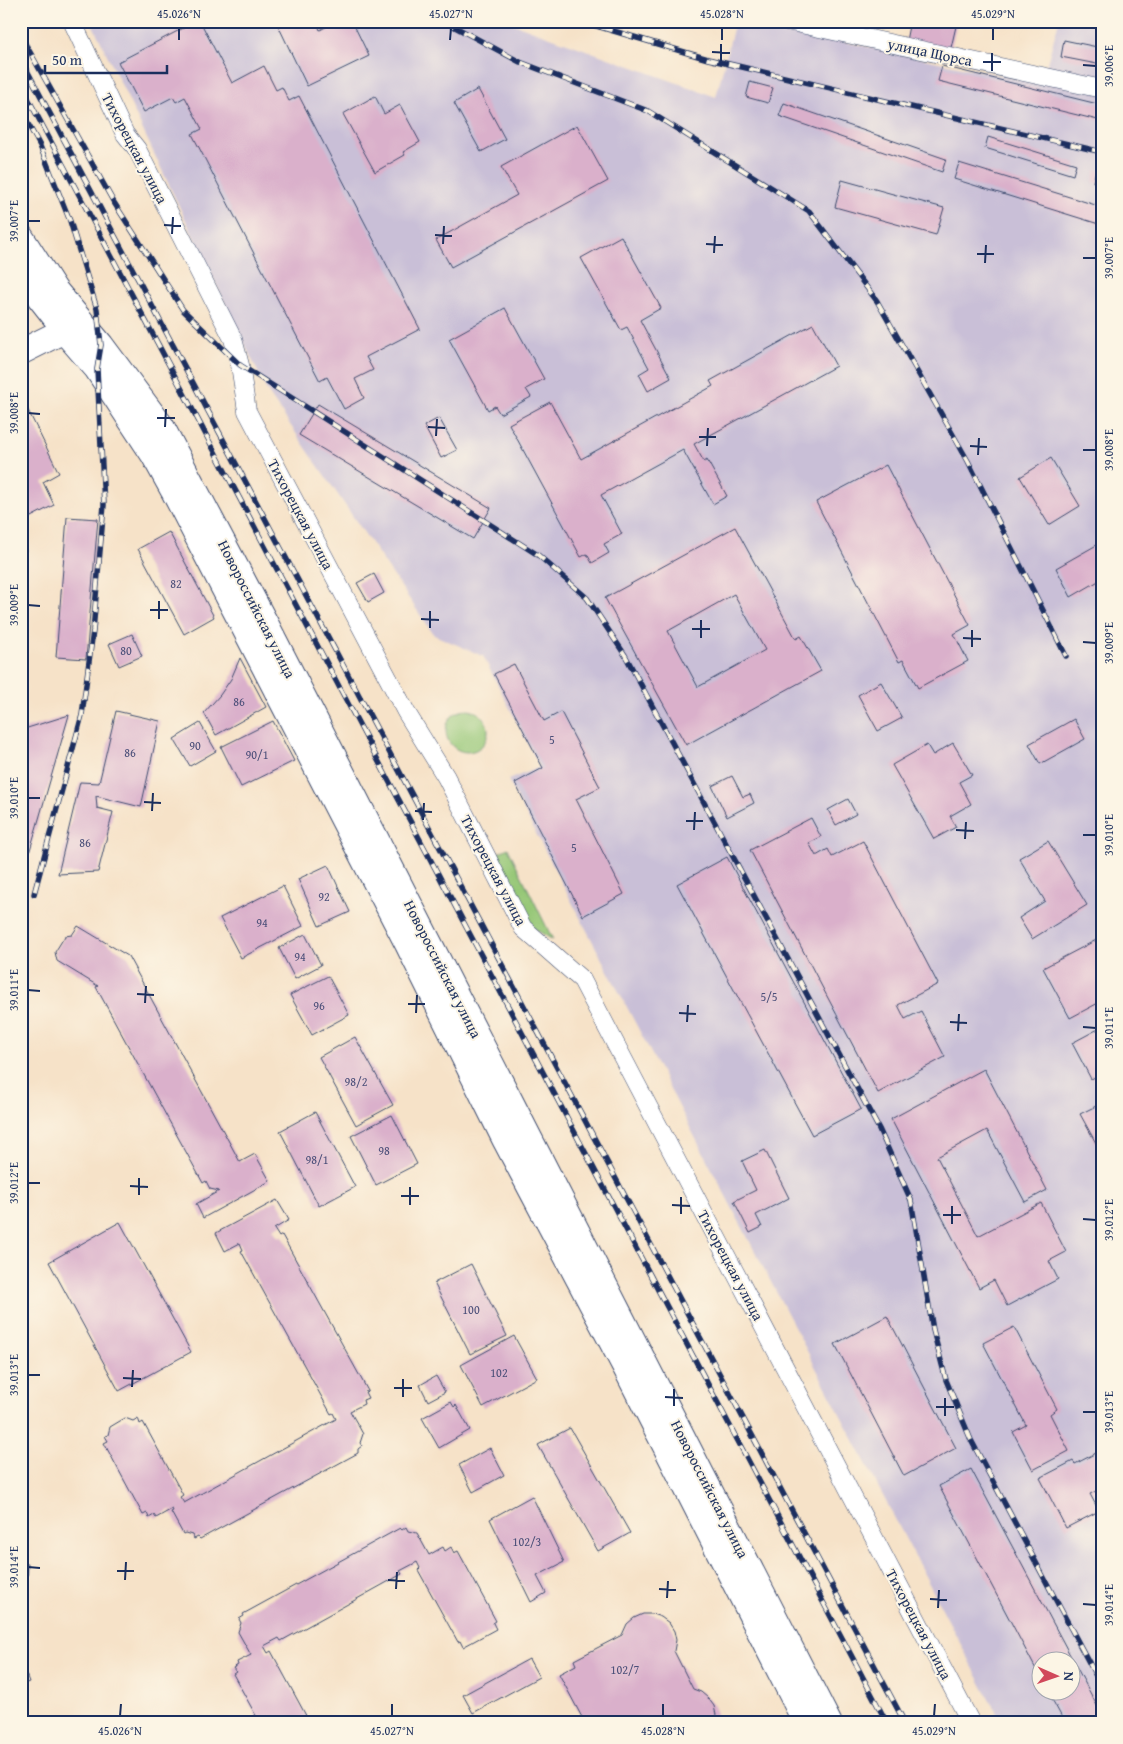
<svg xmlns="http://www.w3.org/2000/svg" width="1123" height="1744" font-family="'Gentium Book Plus',serif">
<rect width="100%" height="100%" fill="#fcf5e5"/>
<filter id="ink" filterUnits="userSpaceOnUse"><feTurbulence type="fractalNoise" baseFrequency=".02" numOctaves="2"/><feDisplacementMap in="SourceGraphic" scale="10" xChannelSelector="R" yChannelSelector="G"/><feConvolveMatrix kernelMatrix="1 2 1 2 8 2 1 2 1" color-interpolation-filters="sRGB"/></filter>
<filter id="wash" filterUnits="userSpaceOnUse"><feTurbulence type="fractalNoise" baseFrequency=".0096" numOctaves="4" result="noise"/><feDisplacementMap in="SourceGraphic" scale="20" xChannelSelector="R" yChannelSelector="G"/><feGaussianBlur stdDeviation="1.12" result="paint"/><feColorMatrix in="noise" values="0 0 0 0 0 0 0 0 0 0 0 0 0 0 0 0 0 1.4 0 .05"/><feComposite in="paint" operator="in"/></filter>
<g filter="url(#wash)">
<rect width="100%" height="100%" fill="#f6e2c8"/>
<path fill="#c9bfd7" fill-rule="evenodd" d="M 91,21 L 506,21 L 716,97 L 735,21 L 747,21 L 1041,84 L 1059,21 L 1102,21 L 1102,1723 L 1002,1723 L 508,780 L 540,767 L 483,656 L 434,635 L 267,391 ZM 1040,1662 L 1070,1662 L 1070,1692 L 1040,1692 Z"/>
<path fill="#96c777" stroke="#587b6a" d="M446 731a21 21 0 1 1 42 0a21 21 0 1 1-42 0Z
M 508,848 L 553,940 L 533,928 L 512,891 L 496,854 Z"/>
<g id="blocks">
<path fill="#dab0cb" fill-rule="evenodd" d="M 197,21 L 200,21 L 232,83 L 264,66 L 276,90 L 282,87 L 289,101 L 299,96 L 420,329 L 366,357 L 373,370 L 355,379 L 364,398 L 344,409 L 327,377 L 320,381 L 192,134 L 202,129 L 185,97 L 176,102 L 173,97 L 144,112 L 118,62 Z
M 276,21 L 316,21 L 320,30 L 337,21 L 352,21 L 369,56 L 307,86 Z
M 910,21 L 957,22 L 950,52 L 906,41 Z
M 1064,40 L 1102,48 L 1102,65 L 1061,57 Z
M 942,66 L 1102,105 L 1102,121 L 938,81 Z
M 750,82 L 773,88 L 768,103 L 746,97 Z
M 478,89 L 505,139 L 481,152 L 454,103 Z
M 375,96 L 384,114 L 400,105 L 420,142 L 403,152 L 405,155 L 375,172 L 343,114 Z
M 784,103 L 946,159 L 942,172 L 779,116 Z
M 577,125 L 608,181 L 451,267 L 436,240 L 517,195 L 501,167 Z
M 988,137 L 1076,164 L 1073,175 L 985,148 Z
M 959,163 L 1102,207 L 1102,225 L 954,179 Z
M 1096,170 L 1102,171 L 1102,184 L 1093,182 Z
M 842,180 L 944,208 L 936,235 L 835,207 Z
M 621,236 L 661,308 L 640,320 L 671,378 L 648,391 L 639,374 L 649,368 L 627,327 L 621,330 L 581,258 Z
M 505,308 L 544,379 L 526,389 L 531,397 L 500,414 L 495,406 L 488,410 L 449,339 Z
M 813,324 L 836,366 L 694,444 L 704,462 L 707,460 L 727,496 L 713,504 L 683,450 L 601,495 L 622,534 L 604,544 L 609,553 L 592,563 L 587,554 L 581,557 L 509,424 L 550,402 L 581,459 L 713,386 L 710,381 Z
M 21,396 L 59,473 L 43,482 L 54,505 L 23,521 L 21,518 Z
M 318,404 L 491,508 L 473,539 L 299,435 Z
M 439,418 L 457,450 L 441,458 L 424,426 Z
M 1051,458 L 1080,506 L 1049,525 L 1020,477 Z
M 886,465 L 970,625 L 954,634 L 968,661 L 918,688 L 903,660 L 899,662 L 816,502 Z
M 67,517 L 98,519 L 86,659 L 56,657 Z
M 735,527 L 796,639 L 801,636 L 821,671 L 686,745 L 605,598 ZM 734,594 L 765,650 L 698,687 L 668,631 Z
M 21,529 L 26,551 L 21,552 Z
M 169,532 L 214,617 L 184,634 L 138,549 Z
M 1102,542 L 1102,579 L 1071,597 L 1056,568 Z
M 374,574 L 384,593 L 368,602 L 357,583 Z
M 132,634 L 142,656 L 119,666 L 109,644 Z
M 240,658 L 266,707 L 216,735 L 204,713 L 220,695 L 231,679 Z
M 514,664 L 544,721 L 561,712 L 600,787 L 576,799 L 624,894 L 583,916 L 515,783 L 543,768 L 494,674 Z
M 881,682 L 902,718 L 878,731 L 858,695 Z
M 116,711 L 160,721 L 141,807 L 96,796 L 97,808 L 113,812 L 98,872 L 58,874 L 80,782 L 99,783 Z
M 69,715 L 28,857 L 21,858 L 21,730 Z
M 1074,719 L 1085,739 L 1040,764 L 1029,744 Z
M 273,721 L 294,761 L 241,787 L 221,747 Z
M 200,723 L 216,751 L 190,766 L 174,739 Z
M 953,743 L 972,775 L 959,782 L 971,804 L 950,816 L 956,827 L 934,839 L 892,765 L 927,745 L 933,755 Z
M 732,776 L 743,797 L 750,794 L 754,803 L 727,817 L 712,786 Z
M 848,799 L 856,814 L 836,825 L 828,810 Z
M 811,818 L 821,837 L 809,843 L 816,856 L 828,849 L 832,857 L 863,841 L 938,984 L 898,1005 L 905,1019 L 921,1011 L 945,1057 L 878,1093 L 750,850 Z
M 1048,841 L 1087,905 L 1032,939 L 1019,918 L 1045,901 L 1019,858 Z
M 727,857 L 861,1109 L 812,1135 L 677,884 Z
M 328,865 L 350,912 L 319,926 L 298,879 Z
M 283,886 L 303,926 L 241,958 L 220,918 Z
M 78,926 L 128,956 L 240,1162 L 255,1154 L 270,1181 L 203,1218 L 196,1204 L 219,1191 L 210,1189 L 206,1181 L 203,1183 L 96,987 L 98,986 L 57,961 L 55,952 L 65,936 L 72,935 Z
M 305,934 L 321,965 L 295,979 L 279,948 Z
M 1102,937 L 1102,1001 L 1070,1018 L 1043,968 Z
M 328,976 L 349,1015 L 312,1035 L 290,995 Z
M 1102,1027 L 1102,1074 L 1091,1079 L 1072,1043 Z
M 355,1037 L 393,1105 L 356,1125 L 319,1057 Z
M 984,1069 L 1047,1190 L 1025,1202 L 987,1130 L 937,1157 L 978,1236 L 1041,1203 L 1066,1252 L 1049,1261 L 1058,1279 L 1007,1306 L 994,1280 L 979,1288 L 891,1119 Z
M 1102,1103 L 1102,1154 L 1080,1114 Z
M 315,1112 L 355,1187 L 319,1206 L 280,1131 Z
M 392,1115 L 417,1164 L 376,1185 L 351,1136 Z
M 765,1150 L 789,1198 L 756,1215 L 762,1227 L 750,1233 L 734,1201 L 756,1190 L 742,1161 Z
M 277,1200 L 289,1220 L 274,1229 L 279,1237 L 282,1235 L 368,1391 L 365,1392 L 368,1398 L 363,1400 L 364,1404 L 350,1411 L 363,1434 L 360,1443 L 362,1446 L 358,1449 L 358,1453 L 200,1539 L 198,1537 L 194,1539 L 192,1535 L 185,1533 L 183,1534 L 171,1512 L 173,1511 L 172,1509 L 156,1518 L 154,1515 L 149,1518 L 147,1513 L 143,1515 L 104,1443 L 108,1441 L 105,1436 L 108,1435 L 110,1427 L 125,1418 L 133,1421 L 138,1418 L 140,1424 L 143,1422 L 183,1495 L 180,1497 L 184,1503 L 336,1419 L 333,1413 L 331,1414 L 241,1251 L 243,1250 L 240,1243 L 225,1251 L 216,1233 Z
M 120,1222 L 191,1352 L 119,1391 L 49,1262 Z
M 471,1264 L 507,1336 L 470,1354 L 434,1283 Z
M 887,1316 L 956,1448 L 904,1476 L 835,1344 Z
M 1014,1327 L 1057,1409 L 1050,1414 L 1069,1451 L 1033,1470 L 1013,1432 L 1026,1425 L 983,1343 Z
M 514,1336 L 537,1378 L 483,1407 L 461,1365 Z
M 436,1376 L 445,1392 L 428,1401 L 420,1385 Z
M 451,1402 L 454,1407 L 456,1405 L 470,1430 L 439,1448 L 422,1418 Z
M 570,1428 L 630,1533 L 598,1551 L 538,1445 Z
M 490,1448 L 504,1475 L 473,1492 L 459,1465 Z
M 1098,1452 L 1102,1459 L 1102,1488 L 1090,1494 L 1099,1511 L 1066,1528 L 1040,1478 L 1073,1461 L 1075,1464 Z
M 971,1469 L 1102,1715 L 1102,1723 L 1065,1723 L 1048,1692 L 1070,1692 L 1070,1662 L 1040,1662 L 1040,1677 L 939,1486 Z
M 532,1496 L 564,1562 L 537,1576 L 546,1593 L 531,1602 L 490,1519 Z
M 406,1527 L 408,1531 L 417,1533 L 429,1555 L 443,1547 L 445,1551 L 451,1547 L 454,1553 L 458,1551 L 496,1621 L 493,1623 L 496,1629 L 463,1647 L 460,1641 L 458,1642 L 418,1570 L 420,1568 L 417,1562 L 400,1571 L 402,1574 L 281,1641 L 279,1638 L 264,1646 L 268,1653 L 271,1651 L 310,1723 L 260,1723 L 233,1674 L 236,1672 L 233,1668 L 238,1665 L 237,1662 L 251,1655 L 238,1632 L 241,1623 L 239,1619 L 244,1616 L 243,1614 L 400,1528 L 402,1530 Z
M 21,1564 L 28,1564 L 26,1614 L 24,1614 L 23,1618 L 21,1618 Z
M 643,1614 L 652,1614 L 661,1617 L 669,1623 L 674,1631 L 676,1640 L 674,1651 L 693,1689 L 701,1692 L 708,1698 L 714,1706 L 716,1715 L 715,1723 L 585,1723 L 559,1674 L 576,1665 L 574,1660 L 622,1635 L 627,1624 L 634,1618 Z
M 529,1659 L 539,1677 L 473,1713 L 463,1695 Z
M 24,1669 L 29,1682 L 21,1685 L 21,1670 Z"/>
</g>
</g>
<g filter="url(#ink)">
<use href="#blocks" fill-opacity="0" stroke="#3c4a6e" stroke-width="1"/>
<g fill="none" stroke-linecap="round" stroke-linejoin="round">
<g stroke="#3c4a6e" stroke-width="19">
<path id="minor" d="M 72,21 L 125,134 L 137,149 L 233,339 L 240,365 L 247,411 L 406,712 L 446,777 L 523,928 L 582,980 L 971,1723
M 787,21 L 1102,89"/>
</g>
<g stroke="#3c4a6e" stroke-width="24">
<path id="tertiary" d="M 21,267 L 38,298 L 64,331"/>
</g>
<g stroke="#3c4a6e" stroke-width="27">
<path id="secondary" d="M 21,237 L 55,290 L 101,345 L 162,427 L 267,626 L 829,1723
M 64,331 L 97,369 L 153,454 L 174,492 L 407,943 L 505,1140 L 625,1367 L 806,1723
M 21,352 L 77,324"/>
</g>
<use href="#minor" stroke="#fff" stroke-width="18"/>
<use href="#tertiary" stroke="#fff" stroke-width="22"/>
<use href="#secondary" stroke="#fff" stroke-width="25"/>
<g stroke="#1b2f5e" stroke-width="5.5">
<path id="rail" d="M 444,21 L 520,62 L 648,111 L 809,211 L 877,301 L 968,461 L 1066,656
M 580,21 L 708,59 L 1102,152
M 21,36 L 113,201 L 183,310 L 240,365 L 538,555 L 587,598 L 625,655 L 879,1129 L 911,1200 L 933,1330 L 946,1380 L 971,1440 L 1102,1687
M 21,59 L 905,1723
M 21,85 L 887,1723
M 21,111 L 40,146 L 70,221 L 97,309 L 101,345 L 97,369 L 104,505 L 93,631 L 82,715 L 34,894"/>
</g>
<use href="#rail" stroke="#fcf5e5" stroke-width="4" stroke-dasharray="11" stroke-linecap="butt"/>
</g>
</g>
<path fill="none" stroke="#1b2f5e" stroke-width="2" d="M 179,40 L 179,28M 450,40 L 451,28M 722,40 L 722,28M 993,40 L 993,28M 712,52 L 730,53M 721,61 L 721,44M 983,62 L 1001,62M 1083,65 L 1096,66M 992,71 L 992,53M 28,221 L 40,221M 164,225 L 181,226M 172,234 L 173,217M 435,235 L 452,236M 443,244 L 444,226M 706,244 L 723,245M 714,253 L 715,236M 977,254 L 994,254M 1083,258 L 1096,258M 985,263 L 986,245M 28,413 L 40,414M 157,418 L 175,418M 165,427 L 166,409M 428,427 L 445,428M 436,436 L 437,419M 699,437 L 716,437M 707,446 L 708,428M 970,446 L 987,447M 1083,450 L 1096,450M 978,455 L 979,438M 28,605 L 40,606M 150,610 L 168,610M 159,619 L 159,601M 421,619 L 439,620M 430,628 L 430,611M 692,629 L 710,629M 701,638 L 701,620M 963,638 L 981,639M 1083,642 L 1096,643M 972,647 L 972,630M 28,798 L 40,798M 144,802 L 161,803M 152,811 L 153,793M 415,811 L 432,812M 423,820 L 424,803M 686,821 L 703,821M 694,830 L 695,812M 956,830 L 974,831M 1083,835 L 1096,835M 965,839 L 966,822M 28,990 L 40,991M 137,994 L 154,995M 145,1003 L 146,986M 408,1004 L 425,1004M 416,1013 L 417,995M 679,1013 L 696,1014M 687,1022 L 688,1005M 950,1022 L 967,1023M 1083,1027 L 1096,1028M 958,1031 L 959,1014M 28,1183 L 40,1183M 130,1186 L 148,1187M 139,1195 L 139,1178M 401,1196 L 419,1196M 410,1205 L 410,1187M 672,1205 L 690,1206M 681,1214 L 681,1197M 943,1215 L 961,1215M 1083,1219 L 1096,1220M 952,1224 L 952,1206M 28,1375 L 40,1375M 123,1378 L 141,1379M 132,1387 L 133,1370M 394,1388 L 412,1388M 403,1397 L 403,1379M 665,1397 L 683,1398M 674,1406 L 674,1389M 936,1407 L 954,1407M 1083,1412 L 1096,1412M 945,1416 L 945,1398M 28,1567 L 40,1568M 117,1571 L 134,1571M 125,1580 L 126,1562M 388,1580 L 405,1581M 396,1589 L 397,1572M 659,1589 L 676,1590M 667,1598 L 668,1581M 930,1599 L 947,1600M 1083,1604 L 1096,1605M 938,1608 L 939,1590M 120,1716 L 121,1704M 392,1716 L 392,1704M 663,1716 L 663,1704M 934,1716 L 935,1704"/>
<g text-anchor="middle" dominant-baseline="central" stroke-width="4" stroke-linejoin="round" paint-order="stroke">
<g font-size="12" fill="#4b4f79">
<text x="176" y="583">82</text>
<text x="126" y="650">80</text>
<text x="239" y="701">86</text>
<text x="552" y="739">5</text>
<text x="195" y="745">90</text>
<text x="130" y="752">86</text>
<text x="257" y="754">90/1</text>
<text x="85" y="842">86</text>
<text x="574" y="847">5</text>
<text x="324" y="896">92</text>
<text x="262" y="922">94</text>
<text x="300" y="956">94</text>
<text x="769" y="996">5/5</text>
<text x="319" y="1005">96</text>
<text x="356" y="1081">98/2</text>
<text x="384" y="1150">98</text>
<text x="317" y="1159">98/1</text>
<text x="471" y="1309">100</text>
<text x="499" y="1372">102</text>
<text x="527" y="1541">102/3</text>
<text x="625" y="1669">102/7</text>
</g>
<g font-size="15" fill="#1b2f5e" stroke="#fcf5e5">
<text transform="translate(930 52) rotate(12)">улица Щорса</text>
<text transform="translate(135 148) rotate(62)">Тихорецкая улица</text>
<text transform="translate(301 514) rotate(62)">Тихорецкая улица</text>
<text transform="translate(257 609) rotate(63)">Новороссийская улица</text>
<text transform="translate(494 870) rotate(62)">Тихорецкая улица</text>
<text transform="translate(443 969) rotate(63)">Новороссийская улица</text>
<text transform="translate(731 1265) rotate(62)">Тихорецкая улица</text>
<text transform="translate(710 1489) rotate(63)">Новороссийская улица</text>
<text transform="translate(919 1624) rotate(62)">Тихорецкая улица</text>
</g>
</g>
<rect width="1123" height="1744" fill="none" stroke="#fcf5e5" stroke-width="55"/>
<g transform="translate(1056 1676) rotate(92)"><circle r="24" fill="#fcf5e5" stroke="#a2a6af"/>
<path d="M0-4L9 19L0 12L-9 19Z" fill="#d1495b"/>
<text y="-8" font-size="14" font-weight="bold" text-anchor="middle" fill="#1b2f5e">N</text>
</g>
<path d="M45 65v8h122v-8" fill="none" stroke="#1b2f5e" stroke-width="2.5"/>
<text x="52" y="65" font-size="15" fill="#1b2f5e" stroke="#fcf5e5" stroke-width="4" paint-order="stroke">50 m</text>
<rect x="28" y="28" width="1068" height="1688" fill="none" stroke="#1b2f5e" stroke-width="2"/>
<g font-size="12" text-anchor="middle" fill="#1b2f5e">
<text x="179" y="18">45.026°N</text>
<text x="451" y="18">45.027°N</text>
<text x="722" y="18">45.028°N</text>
<text x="993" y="18">45.029°N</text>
<text transform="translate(1109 66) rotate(-90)" y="4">39.006°E</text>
<text transform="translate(14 221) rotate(-90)" y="4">39.007°E</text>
<text transform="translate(1109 258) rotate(-90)" y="4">39.007°E</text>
<text transform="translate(14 413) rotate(-90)" y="4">39.008°E</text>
<text transform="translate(1109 450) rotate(-90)" y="4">39.008°E</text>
<text transform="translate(14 605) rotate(-90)" y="4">39.009°E</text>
<text transform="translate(1109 643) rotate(-90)" y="4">39.009°E</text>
<text transform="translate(14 798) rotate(-90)" y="4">39.010°E</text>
<text transform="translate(1109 835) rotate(-90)" y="4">39.010°E</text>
<text transform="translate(14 990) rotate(-90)" y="4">39.011°E</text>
<text transform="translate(1109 1028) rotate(-90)" y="4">39.011°E</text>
<text transform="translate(14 1183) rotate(-90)" y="4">39.012°E</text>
<text transform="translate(1109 1220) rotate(-90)" y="4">39.012°E</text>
<text transform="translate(14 1375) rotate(-90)" y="4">39.013°E</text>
<text transform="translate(1109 1412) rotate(-90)" y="4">39.013°E</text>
<text transform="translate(14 1567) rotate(-90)" y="4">39.014°E</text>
<text transform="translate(1109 1605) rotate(-90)" y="4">39.014°E</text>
<text x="120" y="1735">45.026°N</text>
<text x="392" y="1735">45.027°N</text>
<text x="663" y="1735">45.028°N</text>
<text x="934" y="1735">45.029°N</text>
</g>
</svg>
